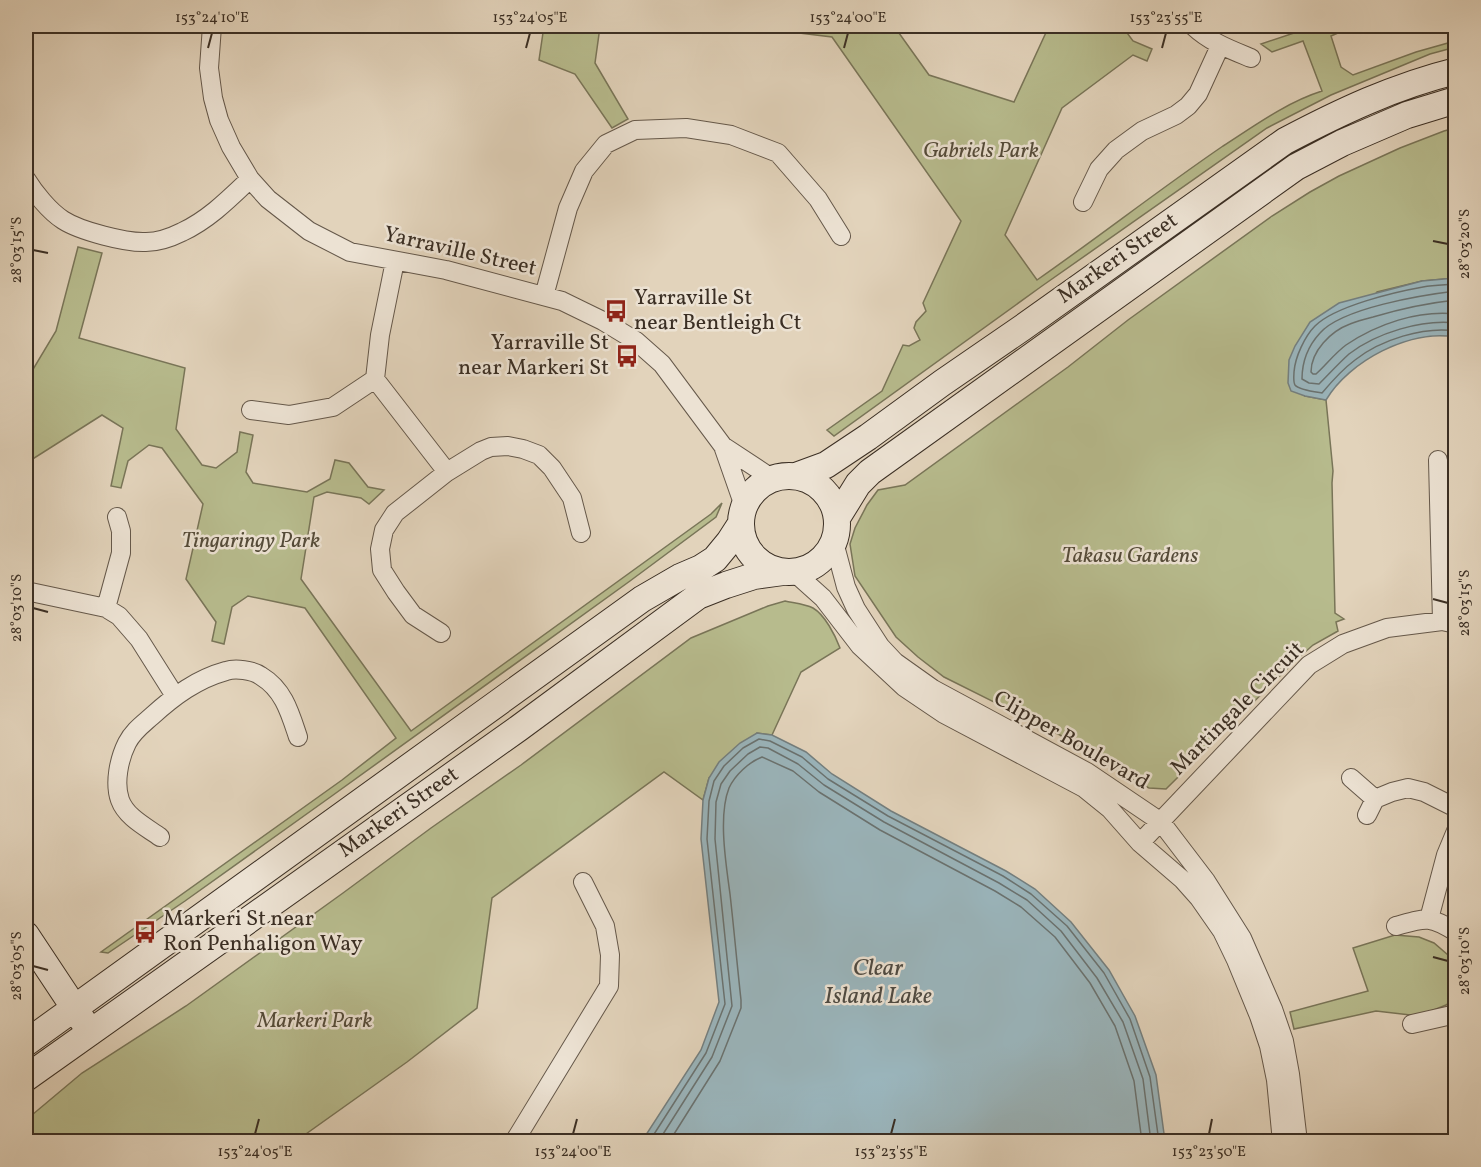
<svg xmlns="http://www.w3.org/2000/svg" width="1481" height="1167" font-family="Vollkorn,serif">
<rect width="100%" height="100%" fill="#e2d3bb"/>
<filter id="stains"><feTurbulence type="fractalNoise" baseFrequency=".00333" numOctaves="4"/><feColorMatrix values="0 0 0 0 .2 0 0 0 0 .09 0 0 0 0 .02 0 0 0 .5 -.17"/></filter>
<radialGradient id="worn" r=".72"><stop offset=".6" stop-color="#630" stop-opacity="0"/><stop offset="1" stop-color="#630" stop-opacity=".3"/></radialGradient>
<path fill="#b7bb8d" stroke="#797558" stroke-width="1.5" d="M 544,26 L 607,26 L 600,27 L 595,63 L 628,119 L 612,128 L 575,74 L 539,60 Z
M 742,26 L 894,26 L 929,75 L 1014,102 L 1049,26 L 1122,26 L 1133,41 L 1152,49 L 1147,61 L 1133,55 L 1062,108 L 1005,235 L 1037,280 C 1100,236 1160,189 1223,146 C 1254,126 1287,102 1322,91 L 1303,41 L 1272,52 L 1261,44 L 1297,32 L 1295,26 L 1354,26 L 1331,36 L 1341,67 L 1353,75 L 1416,52 L 1455,41 L 1456,47 L 1430,54 L 1331,95 L 1267,128 L 1042,286 L 834,436 L 827,430 L 882,391 L 903,345 L 909,346 L 920,340 L 914,328 L 916,322 L 926,311 L 923,303 L 961,221 L 832,37 Z
M 1455,128 L 1455,278 L 1422,281 L 1377,292 L 1305,396 L 1326,400 L 1333,471 L 1332,483 L 1335,613 L 1344,619 L 1336,622 L 1338,631 L 1313,645 L 1296,660 L 1166,789 L 1149,788 L 1126,776 L 1060,735 L 944,677 L 918,657 L 896,637 L 855,576 L 850,544 L 855,528 L 867,505 L 878,490 L 905,485 L 1068,367 L 1128,320 L 1272,216 L 1310,192 L 1339,176 L 1400,148 L 1444,131 Z
M 78,247 L 102,253 L 79,338 L 185,368 L 176,429 L 202,465 L 216,468 L 237,452 L 240,432 L 253,435 L 246,472 L 253,483 L 307,492 L 330,479 L 335,460 L 349,463 L 368,487 L 384,490 L 369,504 L 361,498 L 327,492 L 314,497 L 301,579 L 411,731 L 711,514 L 722,503 L 716,517 L 630,581 L 329,798 L 185,901 L 108,953 L 101,952 L 342,780 L 396,738 L 305,608 L 248,596 L 232,607 L 224,644 L 212,641 L 216,622 L 186,579 L 203,504 L 162,448 L 149,445 L 128,461 L 121,488 L 111,486 L 123,428 L 102,415 L 31,460 L 26,487 L 26,381 L 56,331 Z
M 785,601 C 794,603 805,604 813,608 C 825,615 835,635 840,648 L 801,672 L 772,735 L 757,733 L 709,778 L 703,800 L 664,772 L 492,898 L 477,1008 L 407,1062 L 296,1141 L 26,1142 L 26,1120 L 82,1073 L 186,1006 L 343,893 L 431,828 L 521,765 L 691,638 L 768,606 Z
M 1395,935 L 1419,937 L 1434,943 L 1455,961 L 1455,998 L 1446,1005 L 1419,1016 L 1376,1011 L 1294,1029 L 1290,1012 L 1368,991 L 1353,948 Z"/>
<path fill="#9ab5bc" stroke="#747f7f" stroke-width="1.5" d="M 1455,278 L 1455,337 C 1410,329 1349,361 1326,400 L 1305,396 L 1291,391 L 1288,383 L 1289,360 L 1295,346 L 1310,322 L 1339,303 L 1422,281 Z
M 757,733 L 772,735 L 806,752 L 832,774 L 891,811 L 1006,871 L 1035,889 L 1071,922 L 1109,970 L 1135,1016 L 1156,1075 L 1165,1141 L 642,1141 L 701,1050 L 719,1002 L 701,839 L 703,800 L 709,778 L 719,762 L 740,743 Z"/>
<g fill="none" stroke-linecap="round" stroke-linejoin="round">
<path stroke="#6a7270" stroke-width="1.5" d="M 1456,284 C 1445,285 1434,285 1423,287 C 1395,292 1335,306 1315,326 C 1305,336 1295,357 1294,372 C 1294,375 1293,382 1295,385 C 1299,390 1316,392 1322,393 C 1332,381 1343,369 1355,360 C 1380,340 1424,326 1456,331
M 1456,291 C 1422,295 1342,308 1320,333 C 1308,346 1302,362 1302,379 L 1309,383 L 1319,384 C 1329,374 1339,363 1349,354 C 1376,333 1422,319 1456,323
M 1456,300 C 1427,303 1400,309 1373,317 C 1365,319 1357,321 1350,324 C 1331,331 1311,351 1311,372 L 1313,374 L 1316,374 C 1326,365 1335,353 1346,345 C 1377,324 1418,310 1456,314
M 649,1142 L 706,1053 L 725,1004 L 707,839 L 709,801 L 714,781 L 724,766 L 743,748 L 759,739 L 770,741 L 802,757 L 828,779 L 888,816 L 1003,876 L 1031,894 L 1067,926 L 1104,973 L 1130,1019 L 1150,1077 L 1159,1142
M 658,1142 L 712,1057 L 732,1006 L 715,839 L 716,802 L 721,784 L 730,771 L 748,754 L 760,747 L 768,748 L 798,764 L 824,785 L 884,822 L 999,883 L 1027,900 L 1061,931 L 1097,978 L 1123,1022 L 1143,1079 L 1151,1142
M 669,1142 L 720,1061 L 741,1008 L 741,1000 C 737,964 734,929 730,894 C 726,864 718,816 729,788 C 735,775 749,762 762,757 L 793,771 L 819,792 L 880,830 L 995,891 L 1021,907 L 1055,937 L 1090,983 L 1115,1026 L 1134,1081 L 1142,1142"/>
<g stroke="#65584a" stroke-width="20">
<path id="street" d="M 212,26 L 209,68 L 213,98 L 219,120 L 231,147 L 250,179 L 268,199 L 309,231 L 350,252 L 446,270 L 562,301 L 603,321 L 636,341 L 662,364 L 723,446 L 744,506
M 1193,26 C 1210,42 1229,49 1251,58
M 26,179 C 34,192 49,211 63,220 C 80,231 126,243 146,242 C 157,242 172,237 182,232 C 208,220 229,199 250,179
M 1083,202 L 1099,169 L 1116,150 L 1142,131 L 1176,115 L 1188,106 L 1198,94 L 1220,46
M 395,261 L 380,335 L 375,379 L 447,472
M 544,296 L 568,208 L 584,171 L 606,144 L 635,130 L 686,128 L 731,135 L 778,153 L 818,199 L 841,236
M 251,410 L 289,415 L 333,407 L 375,379
M 723,446 L 773,479
M 1438,460 L 1442,621
M 834,542 L 846,587 L 856,609 L 880,646 L 895,662 L 933,689 L 1087,772 L 1161,822 L 1206,881 L 1242,938 L 1273,1009 L 1284,1041 L 1290,1074 L 1298,1142
M 794,572 L 823,598 L 860,646 L 904,687 L 944,714 L 1084,788 L 1110,809 L 1140,843 L 1183,880 L 1199,898 L 1222,931 L 1236,960 L 1259,1016 L 1269,1046 L 1276,1080 L 1282,1142
M 26,591 L 106,608 L 119,616 L 139,639 L 175,696
M 106,608 L 121,553 L 121,531 L 117,517
M 441,633 L 413,615 L 396,592 L 382,570 L 380,549 L 384,530 L 395,513 L 447,472 L 481,451 L 491,447 L 508,446 L 523,449 L 539,455 L 552,468 L 572,498 L 581,533
M 1351,778 L 1375,799
M 1367,815 L 1375,799 L 1392,792 L 1408,788 L 1424,792 L 1456,808
M 160,837 C 146,827 126,817 120,800 C 114,783 119,759 127,743 C 133,731 143,724 152,716 C 174,696 197,679 226,671 C 235,668 253,670 261,676 C 284,690 290,713 298,737
M 1140,843 L 1309,665 L 1343,644 L 1387,628 L 1442,621 L 1456,624
M 1429,919 L 1446,855 L 1456,831
M 1396,926 C 1425,918 1429,915 1456,932
M 1412,1024 L 1456,1014
M 514,1142 L 609,986 L 610,955 L 605,926 L 583,882"/>
</g>
<g stroke="#3b2f24" stroke-width="28">
<path id="secondary" d="M741 524a48 48 0 1 1 96 0a48 48 0 1 1-96 0Z
M 796,476 L 826,465 L 868,437 L 942,383 L 1022,328 L 1285,141 C 1340,112 1395,86 1456,71
M 837,518 L 858,484 L 870,472 L 1296,167 L 1342,143 L 1407,115 L 1456,100
M 26,935 L 83,1021
M 26,1043 L 642,599 L 680,577 L 701,568 L 715,559 L 729,542 L 740,525
M 26,1078 L 519,728 L 698,596 L 726,585 L 754,576 L 783,572"/>
</g>
<use href="#street" stroke="#ece2d3" stroke-width="18"/>
<use href="#secondary" stroke="#ece2d3" stroke-width="26"/>
</g>
<path fill="none" stroke="#3b2f24" stroke-width="2" d="M 208,48 L 212,33M 526,48 L 530,33M 844,48 L 848,33M 1162,48 L 1166,33M 1433,241 L 1448,244M 33,250 L 48,253M 1433,599 L 1448,603M 33,608 L 48,612M 1433,957 L 1448,961M 33,966 L 48,970M 255,1134 L 259,1119M 573,1134 L 577,1119M 891,1134 L 895,1119M 1209,1134 L 1212,1119"/>
<defs>
<g id="bus-bare" transform="scale(1.8)"><path d="M-5-6H5V4H4V6H2V4H-2V6H-4V4H-5ZM-3.5-4V0h7V-4ZM-3.5 1.2v1.5H-2V1.2ZM2 1.2v1.5H3.5V1.2Z" fill="#8f2418" stroke="#ece2d3" stroke-width="2.5" paint-order="stroke"/></g>
</defs>
<g fill-rule="evenodd">
<use href="#bus-bare" x="616" y="311"/>
<use href="#bus-bare" x="627" y="356"/>
<use href="#bus-bare" x="145" y="932"/>
</g>
<g text-anchor="middle" dominant-baseline="central" stroke-width="5" stroke-linejoin="round" paint-order="stroke">
<g font-size="22" font-style="italic" fill="#544b39" stroke="#ece2d3">
<text x="981" y="151">Gabriels Park</text>
<text x="251" y="541">Tingaringy Park</text>
<text x="1130" y="556">Takasu Gardens</text>
<text x="315" y="1021">Markeri Park</text>
</g>
<g font-size="22" fill="#3b2f24" stroke="#ece2d3">
<text transform="translate(460 252) rotate(13)">Yarraville Street</text>
<text transform="translate(1118 259) rotate(-35)">Markeri Street</text>
<text transform="translate(1238 709) rotate(-45)">Martingale Circuit</text>
<text transform="translate(1071 741) rotate(30)">Clipper Boulevard</text>
<text transform="translate(399 813) rotate(-35)">Markeri Street</text>
</g>
<g font-size="22" fill="#3b2f24" stroke="#ece2d3" text-anchor="start">
<text x="634" y="298">Yarraville St<tspan x="634" dy="25">near Bentleigh Ct</tspan></text>
<text x="609" y="343" text-anchor="end">Yarraville St<tspan x="609" dy="25">near Markeri St</tspan></text>
<text x="163" y="919">Markeri St near<tspan x="163" dy="25">Ron Penhaligon Way</tspan></text>
</g>
<g font-size="24" font-style="italic" fill="#4e4a42" stroke="#ece2d3">
<text x="878" y="969">Clear<tspan x="878" dy="28">Island Lake</tspan></text>
</g>
</g>
<rect width="1481" height="1167" fill="none" stroke="#e2d3bb" stroke-width="66"/>
<rect x="33" y="33" width="1415" height="1101" fill="none" stroke="#3b2f24" stroke-width="2"/>
<g font-size="15" text-anchor="middle" fill="#3b2f24">
<text x="212" y="22">153°24'10"E</text>
<text x="530" y="22">153°24'05"E</text>
<text x="848" y="22">153°24'00"E</text>
<text x="1166" y="22">153°23'55"E</text>
<text transform="translate(1464 244) rotate(-90)" y="5">28°03'20"S</text>
<text transform="translate(16 250) rotate(-90)" y="5">28°03'15"S</text>
<text transform="translate(1464 603) rotate(-90)" y="5">28°03'15"S</text>
<text transform="translate(16 608) rotate(-90)" y="5">28°03'10"S</text>
<text transform="translate(1464 961) rotate(-90)" y="5">28°03'10"S</text>
<text transform="translate(16 966) rotate(-90)" y="5">28°03'05"S</text>
<text x="255" y="1156">153°24'05"E</text>
<text x="573" y="1156">153°24'00"E</text>
<text x="891" y="1156">153°23'55"E</text>
<text x="1209" y="1156">153°23'50"E</text>
</g>
<rect width="100%" height="100%" filter="url(#stains)"/>
<rect width="100%" height="100%" fill="url(#worn)"/>
</svg>
